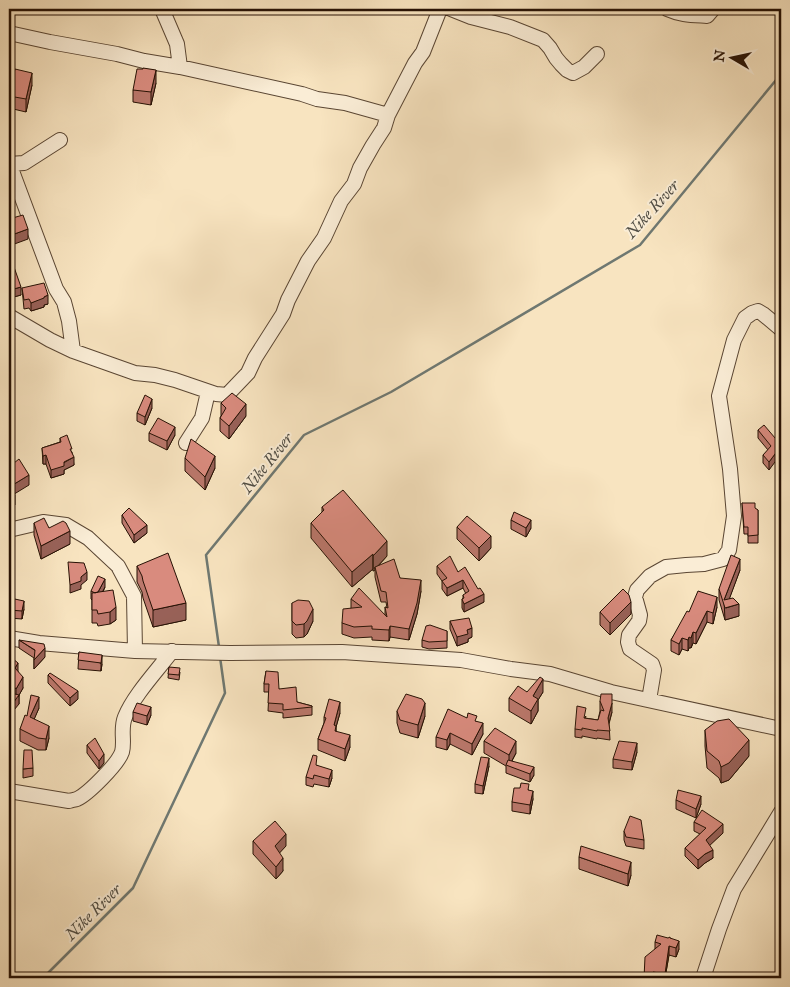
<svg xmlns="http://www.w3.org/2000/svg" width="790" height="987" font-family="'IM FELL Great Primer',serif">
<rect width="100%" height="100%" fill="#f8e4c0"/>
<filter id="stains"><feTurbulence type="fractalNoise" baseFrequency=".004" numOctaves="4"/><feColorMatrix values="0 0 0 0 .2 0 0 0 0 .09 0 0 0 0 .02 0 0 0 .5 -.17"/></filter>
<radialGradient id="worn" r=".72"><stop offset=".6" stop-color="#630" stop-opacity="0"/><stop offset="1" stop-color="#630" stop-opacity=".3"/></radialGradient>
<g fill="none" stroke-linecap="round" stroke-linejoin="round">
<path stroke="#6f7871" stroke-width="2.5" d="M 219,647 L 206,555 L 304,435 L 391,392 L 640,245 L 781,74
M 43,978 L 133,888 L 225,693 L 220,657"/>
<g stroke="#5a4633" stroke-width="16">
<path id="minor" d="M 162,9 L 177,44 L 180,67
M 451,9 L 471,17 L 510,27 L 543,40 L 550,48 L 556,58 L 561,64 L 567,70 L 573,73 L 584,67 L 597,54
M 667,9 C 680,15 693,15 707,16 L 713,9
M 9,33 L 50,42 L 117,54 L 144,61 L 180,67 L 302,94 L 317,99 L 345,103 L 388,115
M 9,163 L 56,289 L 64,302 L 69,321 L 73,351
M 9,164 L 24,163 L 60,140
M 9,316 L 50,340 L 73,351 L 135,373 L 155,375 L 175,380 L 216,394 L 227,395 L 248,373 L 255,358 L 283,314 L 288,300 L 308,261 L 324,238 L 341,201 L 354,184 L 360,168 L 373,145 L 384,128 L 388,115 L 415,63 L 423,52 L 440,9
M 186,443 L 202,418 L 208,392
M 9,530 L 43,522 L 66,525 L 88,538 L 118,566 L 134,596 L 135,651
M 9,638 L 39,643 L 135,651 L 230,653 L 342,652 L 461,660 L 511,669 L 550,674 L 611,692 L 781,729
M 649,700 L 654,670 L 652,664 L 630,649 L 628,642 L 629,635 L 639,621 L 640,615 L 635,597 L 637,590 L 650,576 L 666,567 L 686,565 L 704,564 L 723,559 L 729,550 L 734,516 L 730,469 L 719,396 L 734,340 L 745,318 L 752,313 L 758,311 L 763,314 L 781,329
M 9,791 L 69,801 C 72,800 74,800 77,799 C 88,794 118,764 122,752 C 125,741 120,729 125,717 C 134,695 157,671 172,651
M 703,978 L 719,929 L 734,889 L 781,812"/>
</g>
<use href="#minor" stroke="#faedd6" stroke-width="14"/>
</g>
<path fill="#bb786c" stroke="#261104" d="M 9,65 L 13,73 L 12,78 L 9,78 Z
M 156,83 L 151,105 L 133,102 L 133,90 Z
M 32,85 L 26,112 L 9,108 L 9,96 Z
M 9,269 L 21,295 L 10,298 L 9,293 Z
M 22,288 L 48,304 L 44,305 L 44,307 L 31,311 L 29,308 L 24,309 Z
M 221,403 L 246,416 L 229,439 L 220,431 L 220,418 L 221,416 Z
M 152,408 L 145,425 L 137,421 L 137,413 Z
M 758,430 L 781,445 L 769,470 L 763,463 L 763,455 L 768,450 L 758,438 Z
M 149,433 L 175,435 L 167,450 L 149,441 Z
M 60,438 L 72,452 L 74,465 L 64,470 L 64,474 L 51,478 L 46,464 L 43,464 L 42,448 L 60,442 Z
M 185,458 L 215,468 L 205,490 L 185,471 Z
M 742,503 L 758,510 L 758,543 L 748,543 L 748,534 L 744,534 Z
M 322,507 L 387,556 L 379,565 L 421,591 L 417,614 L 409,640 L 390,637 L 389,641 L 372,640 L 372,637 L 354,638 L 342,634 L 342,623 L 351,608 L 351,599 L 385,615 L 385,607 L 387,608 L 386,602 L 381,602 L 375,577 L 375,570 L 373,571 L 373,569 L 352,587 L 311,538 L 311,523 L 322,512 Z
M 122,515 L 147,533 L 134,543 L 122,523 Z
M 511,520 L 531,528 L 526,537 L 511,529 Z
M 34,523 L 49,528 L 70,544 L 41,559 L 34,535 Z
M 457,527 L 491,548 L 479,561 L 457,539 Z
M 137,566 L 186,620 L 153,627 L 143,598 L 142,592 L 137,582 Z
M 437,566 L 458,572 L 484,602 L 464,612 L 462,608 L 462,599 L 463,598 L 463,595 L 466,594 L 463,588 L 447,596 L 442,589 L 442,581 L 437,574 Z
M 740,570 L 729,599 L 739,616 L 725,620 L 719,600 L 719,589 Z
M 9,581 L 13,590 L 12,599 L 24,609 L 22,619 L 9,618 Z
M 105,587 L 103,592 L 116,620 L 110,624 L 98,626 L 97,623 L 92,623 L 92,600 L 91,599 L 91,591 Z
M 292,603 L 313,621 L 307,634 L 304,637 L 296,638 L 292,634 Z
M 717,607 L 713,624 L 707,622 L 696,644 L 693,643 L 691,648 L 689,648 L 688,651 L 682,649 L 679,655 L 671,651 L 671,640 L 689,612 Z
M 600,612 L 631,614 L 610,635 L 600,625 Z
M 450,621 L 472,637 L 468,639 L 468,642 L 457,646 L 450,629 Z
M 447,631 L 447,648 L 429,649 L 422,647 L 422,640 Z
M 19,640 L 45,657 L 34,669 L 34,658 L 19,648 Z
M 9,641 L 12,652 L 11,659 L 18,672 L 23,688 L 19,695 L 19,704 L 9,692 Z
M 79,652 L 102,664 L 101,671 L 78,669 Z
M 169,667 L 180,672 L 179,680 L 168,678 Z
M 266,671 L 279,689 L 297,702 L 312,706 L 312,715 L 283,718 L 283,713 L 268,711 L 269,692 L 264,692 L 264,684 Z
M 48,675 L 78,699 L 70,706 L 48,683 Z
M 527,692 L 543,692 L 538,700 L 538,711 L 531,724 L 509,711 L 509,698 Z
M 600,701 L 612,712 L 609,724 L 610,740 L 597,738 L 597,739 L 582,736 L 582,738 L 575,737 L 575,729 L 586,716 L 585,718 L 598,720 L 600,711 Z
M 39,708 L 34,719 L 49,738 L 46,750 L 38,750 L 20,741 L 20,729 L 27,716 Z
M 397,711 L 425,716 L 418,738 L 400,733 L 397,723 Z
M 133,712 L 151,715 L 147,725 L 133,721 Z
M 340,713 L 336,727 L 336,731 L 350,747 L 345,761 L 318,750 L 318,739 L 324,723 L 324,717 Z
M 467,718 L 477,722 L 483,734 L 472,755 L 450,744 L 447,750 L 436,747 L 436,737 Z
M 705,730 L 749,756 L 729,780 L 721,783 L 719,778 L 707,768 L 705,746 Z
M 484,741 L 516,753 L 512,761 L 534,775 L 530,782 L 506,773 L 506,766 L 484,753 Z
M 87,745 L 104,763 L 99,769 L 87,753 Z
M 637,752 L 632,770 L 613,768 L 613,759 Z
M 317,765 L 332,778 L 329,787 L 314,784 L 313,787 L 306,785 L 306,777 Z
M 489,766 L 483,794 L 475,793 L 475,784 Z
M 33,768 L 33,776 L 23,778 L 23,769 Z
M 520,788 L 529,790 L 533,799 L 530,814 L 512,811 L 512,802 Z
M 676,800 L 701,804 L 696,818 L 676,809 Z
M 694,822 L 723,833 L 709,845 L 713,858 L 705,863 L 698,869 L 685,856 L 685,848 L 700,834 L 694,831 Z
M 624,831 L 644,840 L 644,849 L 626,846 L 624,840 Z
M 253,841 L 286,846 L 279,853 L 283,871 L 276,879 L 253,854 Z
M 579,857 L 631,875 L 628,886 L 579,869 Z
M 670,938 L 679,949 L 676,957 L 669,955 L 665,978 L 644,978 L 655,949 L 655,942 Z"/>
<path fill="#986158" stroke="#261104" d="M 156,70 L 156,83 L 151,105 L 151,92 Z
M 32,73 L 32,85 L 26,112 L 26,99 Z
M 28,229 L 28,239 L 9,246 L 9,236 Z
M 21,287 L 21,295 L 10,298 L 10,290 Z
M 48,295 L 48,304 L 44,305 L 44,307 L 31,311 L 31,303 Z
M 152,399 L 152,408 L 145,425 L 145,417 Z
M 246,404 L 246,416 L 229,439 L 229,426 Z
M 175,427 L 175,435 L 167,450 L 167,441 Z
M 781,446 L 781,454 L 769,470 L 769,462 Z
M 46,455 L 46,464 L 43,464 L 43,456 Z
M 215,456 L 215,468 L 205,490 L 205,477 Z
M 74,457 L 74,465 L 64,470 L 64,474 L 51,478 L 51,470 Z
M 29,475 L 29,485 L 11,496 L 11,486 Z
M 15,495 L 15,505 L 9,508 L 9,498 Z
M 531,520 L 531,528 L 526,537 L 526,528 Z
M 147,525 L 147,533 L 134,543 L 134,535 Z
M 70,531 L 70,544 L 41,559 L 41,546 Z
M 491,536 L 491,548 L 479,561 L 479,548 Z
M 387,541 L 387,556 L 375,569 L 375,567 L 375,570 L 373,571 L 373,556 Z
M 14,546 L 13,574 L 9,576 L 9,564 Z
M 373,554 L 373,569 L 352,587 L 352,572 Z
M 740,559 L 740,570 L 726,608 L 739,604 L 739,616 L 725,620 L 724,600 Z
M 87,572 L 87,580 L 81,585 L 81,589 L 70,593 L 70,585 Z
M 105,579 L 105,587 L 97,602 L 97,594 Z
M 421,580 L 421,591 L 417,614 L 409,640 L 409,629 Z
M 463,580 L 463,588 L 447,596 L 447,588 Z
M 13,582 L 13,590 L 10,607 L 10,598 Z
M 484,594 L 484,602 L 464,612 L 464,604 Z
M 717,597 L 717,607 L 713,624 L 713,613 Z
M 24,601 L 24,609 L 22,619 L 22,611 Z
M 631,602 L 631,614 L 610,635 L 610,623 Z
M 186,603 L 186,620 L 153,627 L 153,610 Z
M 116,607 L 116,620 L 110,624 L 110,612 Z
M 313,609 L 313,621 L 307,634 L 304,637 L 304,624 Z
M 707,611 L 707,622 L 696,644 L 696,633 Z
M 390,626 L 390,637 L 389,641 L 389,630 Z
M 472,628 L 472,637 L 468,639 L 468,642 L 457,646 L 457,637 L 467,630 Z
M 693,632 L 693,643 L 691,648 L 691,638 Z
M 689,637 L 689,648 L 688,651 L 688,640 Z
M 682,638 L 682,649 L 679,655 L 679,644 Z
M 12,642 L 12,652 L 9,671 L 9,661 Z
M 45,648 L 45,657 L 34,669 L 34,660 Z
M 102,655 L 102,664 L 101,671 L 101,663 Z
M 18,663 L 18,673 L 15,668 Z
M 23,677 L 23,688 L 18,697 L 19,695 L 19,704 L 9,716 L 9,708 L 16,699 L 16,689 Z
M 543,679 L 543,692 L 538,700 L 538,711 L 531,724 L 531,711 L 533,696 Z
M 78,691 L 78,699 L 70,706 L 70,698 Z
M 39,697 L 39,708 L 30,729 L 30,717 Z
M 340,702 L 340,713 L 336,727 L 336,738 L 334,725 Z
M 425,703 L 425,716 L 418,738 L 418,725 Z
M 612,703 L 612,712 L 608,726 L 608,718 Z
M 151,707 L 151,715 L 147,725 L 147,716 Z
M 483,723 L 483,734 L 472,755 L 472,744 Z
M 49,726 L 49,738 L 46,750 L 46,739 Z
M 450,733 L 450,744 L 447,750 L 447,740 Z
M 350,735 L 350,747 L 345,761 L 345,749 Z
M 749,740 L 749,756 L 729,780 L 721,783 L 721,767 Z
M 516,741 L 516,753 L 509,766 L 509,755 Z
M 637,743 L 637,752 L 632,770 L 632,762 Z
M 104,754 L 104,763 L 99,769 L 99,761 Z
M 489,758 L 489,766 L 483,794 L 483,786 Z
M 534,767 L 534,775 L 530,782 L 530,774 Z
M 332,770 L 332,778 L 329,787 L 329,779 Z
M 533,791 L 533,799 L 530,814 L 530,805 Z
M 701,796 L 701,804 L 696,818 L 696,809 Z
M 723,824 L 723,833 L 706,849 L 706,840 Z
M 286,834 L 286,846 L 275,858 L 275,846 Z
M 713,850 L 713,858 L 705,863 L 698,869 L 698,860 L 705,854 Z
M 283,858 L 283,871 L 276,879 L 276,867 Z
M 631,862 L 631,875 L 628,886 L 628,874 Z
M 679,941 L 679,949 L 676,957 L 676,948 Z
M 669,946 L 669,955 L 665,978 L 665,974 Z"/>
<path fill="#d98b7e" stroke="#261104" d="M 9,65 L 13,66 L 12,71 L 9,71 Z
M 143,68 L 156,70 L 151,92 L 133,90 L 137,69 L 143,69 Z
M 15,69 L 32,73 L 26,99 L 9,96 Z
M 23,215 L 28,229 L 9,236 L 9,219 Z
M 14,267 L 21,287 L 10,290 L 9,285 L 9,269 Z
M 44,283 L 48,295 L 44,297 L 44,298 L 31,303 L 29,299 L 24,300 L 22,288 Z
M 232,393 L 246,404 L 229,426 L 220,418 L 226,408 L 221,403 Z
M 145,395 L 152,399 L 145,417 L 137,413 Z
M 158,418 L 175,427 L 167,441 L 149,433 Z
M 764,425 L 781,445 L 781,446 L 769,462 L 763,455 L 771,446 L 758,430 Z
M 67,435 L 72,449 L 70,449 L 74,457 L 64,462 L 64,466 L 51,470 L 46,455 L 43,456 L 42,448 L 61,442 L 60,438 Z
M 191,439 L 215,456 L 205,477 L 185,458 Z
M 9,449 L 14,463 L 19,459 L 29,475 L 11,486 L 15,495 L 9,498 Z
M 343,490 L 387,541 L 373,556 L 373,554 L 352,572 L 311,523 L 324,510 L 322,507 Z
M 742,503 L 755,503 L 755,508 L 758,510 L 758,535 L 748,536 L 748,527 L 744,527 Z
M 129,508 L 147,525 L 134,535 L 122,515 Z
M 514,512 L 531,520 L 526,528 L 511,520 Z
M 467,516 L 491,536 L 479,548 L 457,527 Z
M 44,518 L 49,528 L 63,521 L 66,523 L 70,531 L 41,546 L 34,523 Z
M 9,543 L 14,546 L 13,553 L 13,562 L 9,564 Z
M 168,553 L 186,603 L 153,610 L 143,581 L 142,576 L 137,566 Z
M 731,555 L 740,559 L 724,600 L 733,598 L 739,604 L 725,608 L 719,589 Z
M 450,556 L 458,572 L 465,567 L 478,589 L 480,588 L 484,594 L 464,604 L 462,599 L 464,598 L 463,595 L 469,591 L 463,580 L 447,588 L 442,581 L 447,578 L 437,566 Z
M 394,559 L 400,578 L 421,580 L 417,603 L 409,629 L 390,626 L 389,630 L 372,629 L 372,626 L 354,627 L 342,623 L 343,609 L 362,607 L 351,599 L 359,588 L 387,617 L 385,607 L 388,608 L 386,592 L 381,591 L 375,567 Z
M 68,562 L 84,563 L 87,572 L 81,577 L 81,581 L 70,585 Z
M 98,576 L 105,579 L 98,592 L 95,593 L 91,591 Z
M 9,581 L 13,582 L 10,598 L 24,601 L 22,611 L 9,610 Z
M 623,589 L 629,595 L 631,602 L 610,623 L 600,612 Z
M 113,590 L 116,607 L 110,612 L 98,614 L 97,610 L 92,610 L 92,593 Z
M 698,591 L 717,597 L 713,613 L 707,611 L 696,633 L 693,632 L 691,638 L 689,637 L 688,640 L 682,638 L 679,644 L 671,640 L 687,611 L 689,612 Z
M 298,600 L 309,601 L 313,609 L 307,621 L 304,624 L 296,625 L 292,621 L 292,603 Z
M 469,618 L 472,628 L 467,630 L 468,634 L 457,637 L 450,621 Z
M 430,625 L 447,631 L 447,641 L 429,642 L 422,640 L 426,626 Z
M 19,640 L 44,644 L 45,648 L 34,660 L 35,650 Z
M 9,641 L 12,642 L 9,661 L 12,658 L 18,663 L 15,668 L 23,677 L 16,689 L 9,681 Z
M 79,652 L 102,655 L 101,663 L 78,660 Z
M 169,667 L 180,668 L 179,675 L 168,674 Z
M 266,671 L 278,672 L 279,689 L 296,687 L 297,702 L 312,706 L 312,707 L 283,710 L 283,704 L 268,703 L 269,684 L 264,684 Z
M 50,673 L 78,691 L 70,698 L 48,675 Z
M 540,677 L 543,679 L 533,696 L 538,699 L 531,711 L 509,698 L 518,686 L 527,692 Z
M 11,693 L 19,695 L 9,708 L 9,697 Z
M 406,694 L 422,699 L 425,703 L 418,725 L 400,720 L 397,711 Z
M 601,694 L 612,694 L 612,703 L 608,718 L 610,731 L 597,730 L 597,731 L 582,728 L 582,730 L 575,729 L 577,706 L 586,708 L 584,718 L 598,720 L 601,710 L 604,711 L 600,701 Z
M 31,695 L 39,697 L 30,717 L 49,726 L 46,739 L 38,738 L 20,729 L 25,715 L 27,716 Z
M 329,699 L 340,702 L 334,725 L 336,726 L 335,731 L 350,735 L 345,749 L 318,739 L 326,718 L 324,717 Z
M 137,703 L 151,707 L 147,716 L 133,712 Z
M 448,709 L 467,718 L 468,713 L 477,716 L 475,721 L 483,723 L 472,744 L 450,733 L 447,740 L 436,737 Z
M 729,719 L 749,740 L 729,763 L 721,767 L 719,761 L 707,751 L 705,730 L 717,721 Z
M 495,728 L 516,741 L 509,755 L 484,741 Z
M 95,738 L 104,754 L 99,761 L 87,745 Z
M 619,741 L 637,743 L 632,762 L 613,759 Z
M 24,750 L 32,750 L 33,768 L 23,769 Z
M 313,755 L 317,756 L 316,765 L 332,770 L 329,779 L 314,775 L 313,779 L 306,777 Z
M 481,757 L 489,758 L 483,786 L 475,784 Z
M 508,760 L 534,767 L 530,774 L 506,765 Z
M 521,783 L 529,784 L 528,790 L 533,791 L 530,805 L 512,802 L 514,788 L 520,788 Z
M 678,790 L 701,796 L 696,809 L 676,800 Z
M 702,810 L 723,824 L 706,840 L 713,850 L 705,854 L 698,860 L 685,848 L 706,828 L 694,822 Z
M 630,816 L 641,820 L 644,840 L 626,837 L 624,831 Z
M 275,821 L 286,834 L 275,846 L 283,858 L 276,867 L 253,841 Z
M 581,846 L 631,862 L 628,874 L 579,857 Z
M 657,935 L 668,938 L 670,937 L 670,938 L 679,941 L 676,948 L 669,946 L 665,974 L 653,972 L 652,978 L 644,978 L 645,957 L 661,944 L 655,942 Z"/>
<g text-anchor="middle" dominant-baseline="central" stroke-width="4" stroke-linejoin="round" paint-order="stroke">
<g font-size="16" font-style="italic" fill="#504d44" stroke="#faedd6">
<text transform="translate(652 209) rotate(-48)">Nike River</text>
<text transform="translate(267 463) rotate(-51)">Nike River</text>
<text transform="translate(93 912) rotate(-45)">Nike River</text>
</g>
</g>
<rect width="790" height="987" fill="none" stroke="#f8e4c0" stroke-width="30"/>
<rect x="10" y="10" width="770" height="967" fill="none" stroke="#261104" stroke-width="2.5"/>
<rect x="15" y="15" width="760" height="957" fill="none" stroke="#261104"/>
<g transform="translate(732 58) rotate(279)" stroke="#faedd6" stroke-width="4" paint-order="stroke">
<path d="M0-4L9 19L0 12L-9 19Z" fill="#261104"/>
<text y="-8" font-size="14" font-weight="bold" text-anchor="middle" fill="#261104">N</text>
</g>
<rect width="100%" height="100%" filter="url(#stains)"/>
<rect width="100%" height="100%" fill="url(#worn)"/>
</svg>
